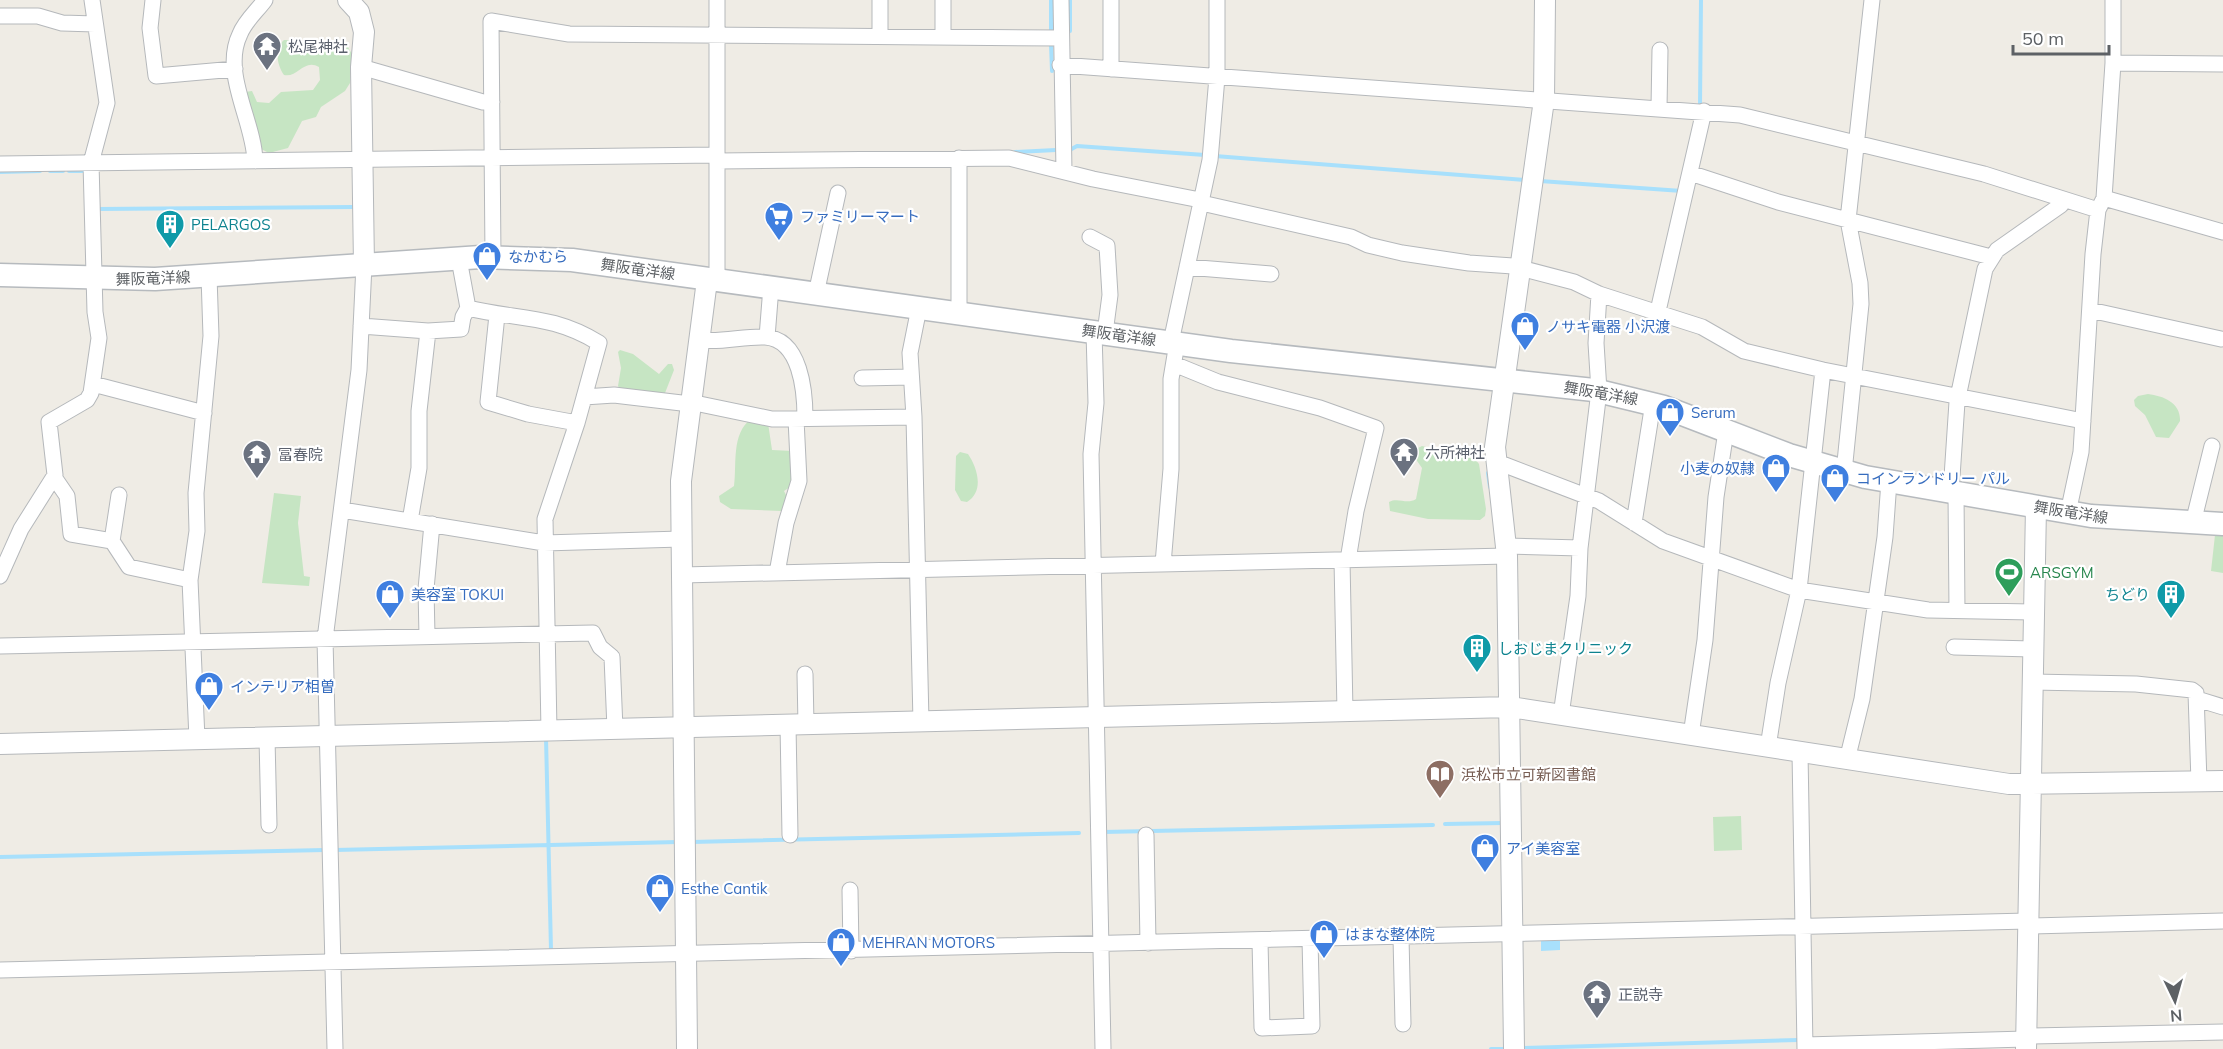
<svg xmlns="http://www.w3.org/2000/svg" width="2223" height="1049" font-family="Mulish,'Noto Sans JP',sans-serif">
<rect width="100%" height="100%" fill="#efece5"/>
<path fill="#c6e5c3" d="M 284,40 C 307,39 308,62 333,41 L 346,44 L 352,54 L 350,83 L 345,91 L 321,107 L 316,117 L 302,121 L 288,148 L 269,153 L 259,148 L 245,92 L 252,91 L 257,102 L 269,103 L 281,92 L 313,90 L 320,80 L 319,67 C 304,58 298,78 284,75 C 277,65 274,49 284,40 Z
M 620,350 L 633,354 L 659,374 L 668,364 L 672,364 L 674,370 L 665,393 L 620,389 L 618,386 L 621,368 L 618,352 Z
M 2148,394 C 2164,396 2181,403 2180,421 L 2169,438 L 2156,437 L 2145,415 L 2135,406 L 2134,400 L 2138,396 Z
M 751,419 L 768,423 L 772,450 L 793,451 L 793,485 L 784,491 L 788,499 L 782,511 L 731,509 L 720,502 L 719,496 L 734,486 C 737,464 731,434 751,419 Z
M 1422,446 L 1475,459 L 1479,464 L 1486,509 L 1485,516 L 1480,520 L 1428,519 L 1390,511 L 1389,502 C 1398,497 1407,505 1416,499 L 1422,468 L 1415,458 L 1414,450 Z
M 960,452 L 968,454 C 977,467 985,491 967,502 L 961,501 L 955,490 L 956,456 Z
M 274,493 L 301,496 L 298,523 L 304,576 L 310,577 L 309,586 L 262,583 Z
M 2215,535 L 2223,536 L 2223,573 L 2211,571 Z
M 1741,816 L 1742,850 L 1714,851 L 1713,817 Z"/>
<path fill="#a8e0fc" d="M 1541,941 L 1560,941 L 1560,950 L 1541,951 Z"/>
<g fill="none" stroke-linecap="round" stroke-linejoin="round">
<path stroke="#a8e0fc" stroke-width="4" d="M 1070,31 L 1070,0
M 1051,32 L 1051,0
M 1051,44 L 1052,71
M 1700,106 L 1701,0
M 1068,151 L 1077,146 L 1205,155
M 1015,152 L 1056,150
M 1215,156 L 1525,180
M 50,171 L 63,171
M 69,171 L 86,171
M 0,172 L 40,171
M 1540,181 L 1682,191
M 97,209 L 354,207
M 1488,473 L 1490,487
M 546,738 L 551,950
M 1445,824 L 1503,823
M 1103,832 L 1433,825
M 692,842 L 1079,833
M 335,850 L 678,842
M 0,857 L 325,850
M 1521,1048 L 1798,1040
M 1491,1049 L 1507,1049"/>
<g stroke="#b5b8bb" stroke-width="17">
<path id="minor" d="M 153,0 L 150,28 L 156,76 L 235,69
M 1061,0 L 1064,171
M 1111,0 L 1111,69
M 0,16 L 38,16 L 62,23 L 95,24
M 880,37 L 880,0
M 943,37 L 943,0
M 2113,63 L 2223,64
M 1060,65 L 1740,115 L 1984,174 L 2098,210
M 361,67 L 483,102 L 492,102
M 1659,108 L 1660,50
M 959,158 L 959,313
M 255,161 C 254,121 221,73 240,34 C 245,21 257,11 265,0
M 718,161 L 1009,158 L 1093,179 L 1195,199 L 1206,204 L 1351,237 L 1368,245 L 1402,253 L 1469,263 L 1513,266 L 1574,282 L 1599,294 L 1702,327 L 1744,351 L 1823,370 L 2083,421
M 0,164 L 716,155
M 1690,173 L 1778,202 L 1991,257
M 2104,198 L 2223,232
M 1090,237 L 1107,246 L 1110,295 L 1105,333
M 493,257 L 491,21 L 569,34 L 1061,38
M 459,259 L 468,308 C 517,320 552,314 599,343 L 577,423 L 545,519 L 549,731
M 1187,267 L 1271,274
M 712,279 L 717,270 L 717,0
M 816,294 L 838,193
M 919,308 L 910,353 L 914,417 L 921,722
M 2090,310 L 2221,339
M 1658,311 L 1704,111
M 497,315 L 488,402 L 528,414 L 577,423
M 361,326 L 428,331 L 461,329 L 463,317 L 468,308
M 1094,332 L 1096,403 L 1091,454 L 1103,1049
M 767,337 L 771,287
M 699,340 C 722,343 743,336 765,337 C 801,339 805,392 805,418
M 1171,342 L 1210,160 L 1217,77 L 1217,0
M 1174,364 L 1218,382 L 1320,408 L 1376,428 L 1356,511 L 1348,560
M 862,378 L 911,377
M 93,384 L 204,413
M 584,397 L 614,395 L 690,404
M 690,402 L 772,419 L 914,417
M 1496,466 L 1505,465 L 1599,501 L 1663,541 L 1799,590 L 1928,610 L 2032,612
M 1844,472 L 1861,304 L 1860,283 L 1848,220 L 1872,0
M 54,477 L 67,496 L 71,534 L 112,541 L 129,567 L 190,580
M 1951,492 L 1957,402 L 1985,269 L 1997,250 L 2061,205 L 2062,200
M 1956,493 L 1957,611
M 342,510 L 544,543 L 681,539
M 2068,513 L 2081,452 L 2093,254 L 2098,210 L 2104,198 L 2113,63 L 2113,0
M 410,521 L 419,468 L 419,411 L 428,331
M 1634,523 L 1653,403
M 2193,523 L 2212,446
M 112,541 L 119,495
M 1506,546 L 1580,548
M 1342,560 L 1345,712
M 1163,564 L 1171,469 L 1171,379 L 1175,355
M 777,573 L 786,523 L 799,481 L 796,419
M 682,575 L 1507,556
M 0,576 L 21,529 L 55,475 L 49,422 L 87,400 L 91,393 L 99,338 L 95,312 L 91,163 L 107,103 L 92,0
M 427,636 L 426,589 L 432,524
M 0,646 L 593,633 L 600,647 L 612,657 L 615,729
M 1954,647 L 2032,649
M 805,674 L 806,725
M 2031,682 L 2136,684 L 2192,690 L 2196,693 L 2199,782
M 2197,699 L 2223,707
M 1561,715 L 1578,596 L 1580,548 L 1599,391 L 1596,343 L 1599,294
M 788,725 L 790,835
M 1691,735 L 1705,640 L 1716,497 L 1726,431
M 267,738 L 269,825
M 197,739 L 190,580 L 197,531 L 196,493 L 211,336 L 209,276
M 1768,747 L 1778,683 L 1799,590 L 1823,370
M 1800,752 L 1805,1049
M 1847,760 L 1862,699 L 1885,537 L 1889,481
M 1146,835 L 1148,943
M 850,890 L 851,951
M 2028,926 L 2223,921
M 1401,937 L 1403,1024
M 1260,941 L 1262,1028 L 1312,1026 L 1310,939
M 0,970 L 2028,921
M 2026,1036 L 2223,1032
M 1805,1045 L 2026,1039
M 335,1049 L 325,639 L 359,370 L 364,265"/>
</g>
<g stroke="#b5b8bb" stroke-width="22">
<path id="tertiary" d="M 348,0 L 359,12 L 364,32 L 361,67 L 364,265
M 0,744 L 1510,707 L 2009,784 L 2223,781
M 687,1049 L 681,481 L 706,288 L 712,279
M 1514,1049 L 1507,556 L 1495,447 L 1544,100 L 1545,0
M 2026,1049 L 2036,507"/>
</g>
<g stroke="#b6babe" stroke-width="25">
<path id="secondary" d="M 0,275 L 155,279 L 481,257 L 572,260 L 1231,351 L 1594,390 L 1664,407 L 1789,455 L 1865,477 L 2091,516 L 2223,524"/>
</g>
<use href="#minor" stroke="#fff" stroke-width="15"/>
<use href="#tertiary" stroke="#fff" stroke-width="20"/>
<use href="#secondary" stroke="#fff" stroke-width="22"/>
</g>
<defs>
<g id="temple-pin" transform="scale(1.5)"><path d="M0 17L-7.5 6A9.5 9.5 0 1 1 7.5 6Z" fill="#6b7280" stroke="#fff"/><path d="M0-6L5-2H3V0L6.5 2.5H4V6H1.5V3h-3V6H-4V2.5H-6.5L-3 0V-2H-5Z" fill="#fff"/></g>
<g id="supermarket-pin" transform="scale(1.5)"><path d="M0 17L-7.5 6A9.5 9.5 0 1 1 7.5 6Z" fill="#3f7fe0" stroke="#fff"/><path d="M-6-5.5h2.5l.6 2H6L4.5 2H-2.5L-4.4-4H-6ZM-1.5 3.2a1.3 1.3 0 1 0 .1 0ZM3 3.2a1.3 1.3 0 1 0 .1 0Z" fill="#fff"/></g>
<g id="building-pin" transform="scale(1.5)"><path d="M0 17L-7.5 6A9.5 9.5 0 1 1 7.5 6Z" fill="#0f9aa8" stroke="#fff"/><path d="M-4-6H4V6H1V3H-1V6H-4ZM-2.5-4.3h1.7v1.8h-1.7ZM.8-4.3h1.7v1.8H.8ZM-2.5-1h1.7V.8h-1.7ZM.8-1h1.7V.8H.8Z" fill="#fff"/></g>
<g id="shop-pin" transform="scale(1.5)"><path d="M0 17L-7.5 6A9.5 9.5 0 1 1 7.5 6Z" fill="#3f7fe0" stroke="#fff"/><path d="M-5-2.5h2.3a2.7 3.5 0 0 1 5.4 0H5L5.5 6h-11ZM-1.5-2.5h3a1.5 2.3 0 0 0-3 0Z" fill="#fff"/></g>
<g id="stadium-pin" transform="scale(1.5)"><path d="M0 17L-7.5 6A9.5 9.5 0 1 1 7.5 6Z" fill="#2e9e5b" stroke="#fff"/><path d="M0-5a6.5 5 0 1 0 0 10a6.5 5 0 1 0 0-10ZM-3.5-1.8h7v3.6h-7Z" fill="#fff"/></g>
<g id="library-pin" transform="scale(1.5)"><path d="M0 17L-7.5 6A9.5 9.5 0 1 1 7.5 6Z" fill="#8d6e63" stroke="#fff"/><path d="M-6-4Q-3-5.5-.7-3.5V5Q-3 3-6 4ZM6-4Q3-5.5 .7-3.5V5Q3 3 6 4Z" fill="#fff"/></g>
</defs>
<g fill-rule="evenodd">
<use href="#temple-pin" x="267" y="46"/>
<use href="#supermarket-pin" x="779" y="216"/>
<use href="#building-pin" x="170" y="224"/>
<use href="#shop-pin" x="487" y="256"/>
<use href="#shop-pin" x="1525" y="326"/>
<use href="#shop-pin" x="1670" y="412"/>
<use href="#temple-pin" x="1404" y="452"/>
<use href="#temple-pin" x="257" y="454"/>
<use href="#shop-pin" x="1776" y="468"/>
<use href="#shop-pin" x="1835" y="478"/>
<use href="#stadium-pin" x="2009" y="572"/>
<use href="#shop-pin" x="390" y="594"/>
<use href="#building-pin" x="2171" y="594"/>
<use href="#building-pin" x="1477" y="648"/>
<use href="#shop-pin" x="209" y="686"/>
<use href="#library-pin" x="1440" y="774"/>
<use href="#shop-pin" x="1485" y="848"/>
<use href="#shop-pin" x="660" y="888"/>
<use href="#shop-pin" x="1324" y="934"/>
<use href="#shop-pin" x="841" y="942"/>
<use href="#temple-pin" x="1597" y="994"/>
</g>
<g text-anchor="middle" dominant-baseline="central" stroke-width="4.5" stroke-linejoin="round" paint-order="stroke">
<g font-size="15" fill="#5b616d" stroke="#fff" text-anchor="start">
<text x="288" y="46">松尾神社</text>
<text x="1425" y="452">六所神社</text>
<text x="278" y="454">冨春院</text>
<text x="1618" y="994">正説寺</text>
</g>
<g font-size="15" fill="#366cbe" stroke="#fff" text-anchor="start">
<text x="800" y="216">ファミリーマート</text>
<text x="508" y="256">なかむら</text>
<text x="1546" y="326">ノサキ電器 小沢渡</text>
<text x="1691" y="412">Serum</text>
<text x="1755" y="468" text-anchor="end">小麦の奴隷</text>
<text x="1856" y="478">コインランドリー パル</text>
<text x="411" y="594">美容室 TOKUI</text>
<text x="230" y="686">インテリア相曽</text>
<text x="1506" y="848">アイ美容室</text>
<text x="681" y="888">Esthe Cantik</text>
<text x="1345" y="934">はまな整体院</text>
<text x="862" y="942">MEHRAN MOTORS</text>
</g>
<g font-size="15" fill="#0d838f" stroke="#fff" text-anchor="start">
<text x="191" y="224">PELARGOS</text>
<text x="2150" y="594" text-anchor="end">ちどり</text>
<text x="1498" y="648">しおじまクリニック</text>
</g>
<g font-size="15" fill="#5d6165" stroke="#fff">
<text transform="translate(638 269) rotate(8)">舞阪竜洋線</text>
<text transform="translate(153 278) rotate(-2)">舞阪竜洋線</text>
<text transform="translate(1119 335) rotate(8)">舞阪竜洋線</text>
<text transform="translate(1601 393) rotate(10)">舞阪竜洋線</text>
<text transform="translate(2071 512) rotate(9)">舞阪竜洋線</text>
</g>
<g font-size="15" fill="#27864d" stroke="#fff" text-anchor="start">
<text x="2030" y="572">ARSGYM</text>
</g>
<g font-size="15" fill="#785e54" stroke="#fff" text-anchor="start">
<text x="1461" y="774">浜松市立可新図書館</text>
</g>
</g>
<g transform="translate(2175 1001) rotate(175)" stroke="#ffffff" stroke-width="4.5" paint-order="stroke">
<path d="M0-4.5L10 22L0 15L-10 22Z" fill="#5d6165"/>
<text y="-9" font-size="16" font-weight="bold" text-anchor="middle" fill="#5d6165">N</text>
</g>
<path d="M2013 45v9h96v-9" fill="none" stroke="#5d6165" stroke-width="3"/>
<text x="2022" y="45" font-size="18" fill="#5d6165" stroke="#ffffff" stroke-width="4.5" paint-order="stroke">50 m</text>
</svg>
